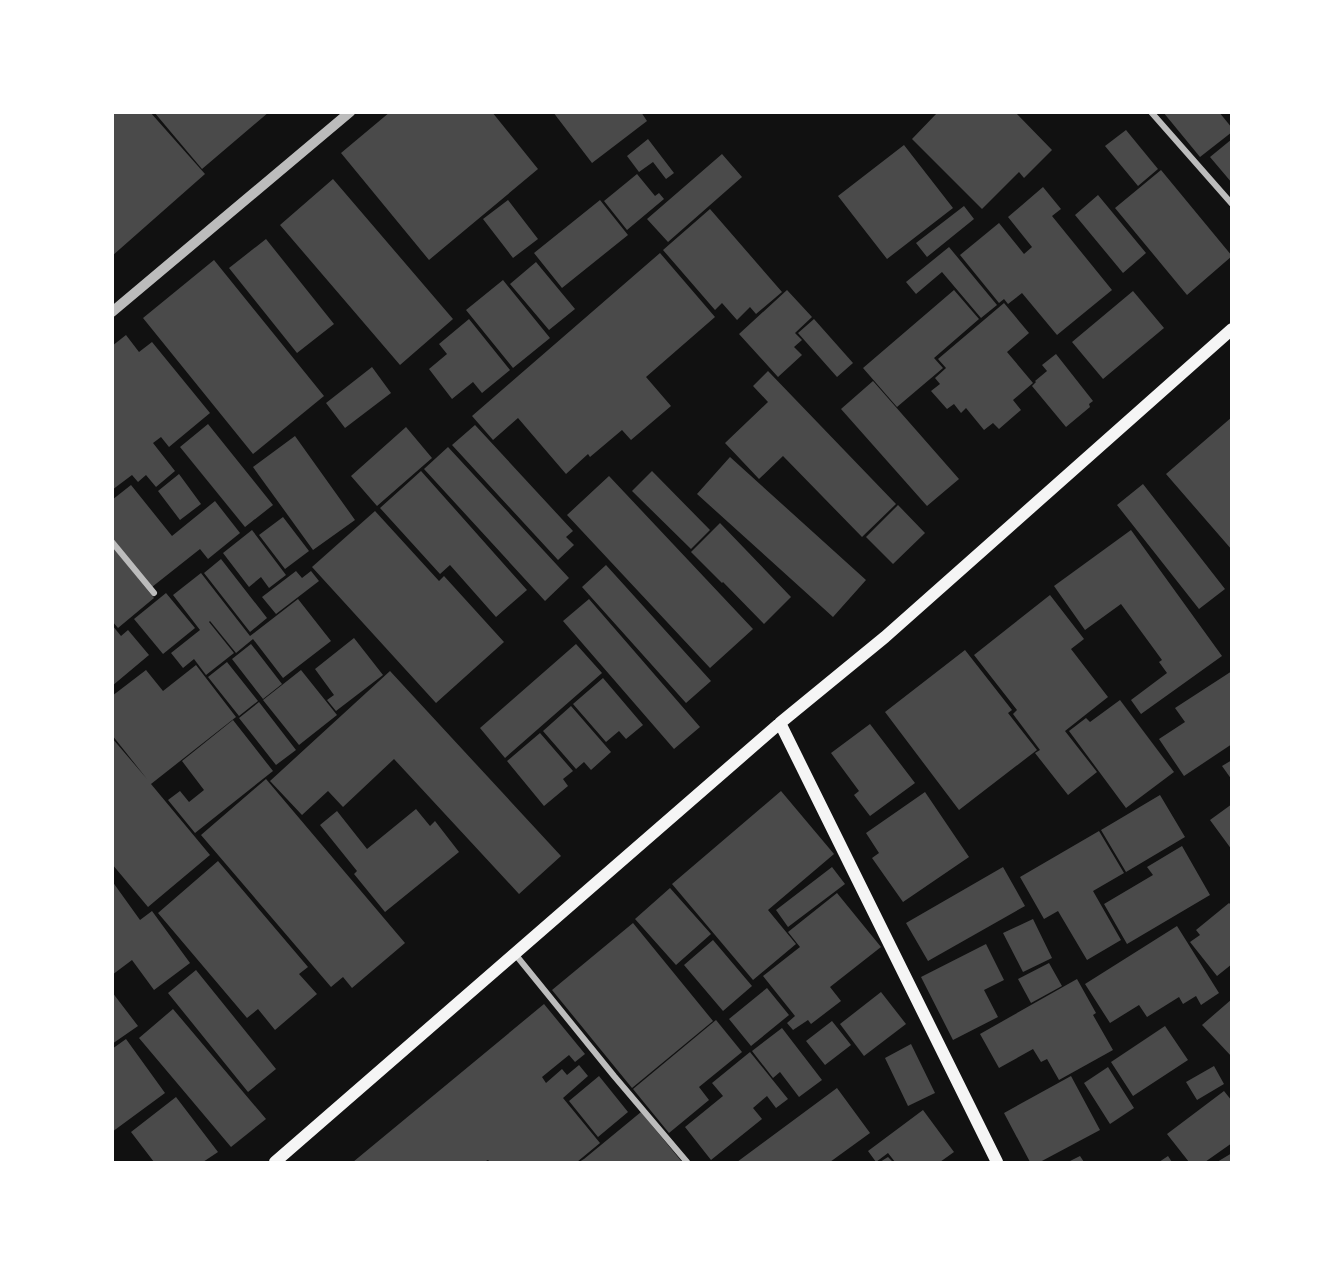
<svg xmlns="http://www.w3.org/2000/svg" width="1344" height="1275" font-family="Jost,sans-serif">
<rect width="100%" height="100%" fill="#111"/>
<path fill="#4a4a4a" d="M 112,112 L 150,112 L 205,174 L 112,256 Z
M 154,112 L 269,112 L 202,169 Z
M 390,112 L 492,112 L 538,169 L 429,260 L 341,153 Z
M 553,112 L 641,112 L 647,121 L 592,163 Z
M 938,112 L 1015,112 L 1052,150 L 1024,178 L 1019,172 L 982,209 L 912,139 Z
M 1163,112 L 1219,112 L 1232,128 L 1232,132 L 1200,157 Z
M 1126,130 L 1158,169 L 1138,186 L 1105,146 Z
M 648,139 L 674,173 L 666,179 L 653,162 L 639,172 L 627,156 Z
M 1232,139 L 1232,183 L 1210,157 Z
M 904,145 L 953,208 L 887,259 L 838,196 Z
M 722,154 L 742,177 L 668,242 L 647,219 Z
M 1161,170 L 1232,256 L 1187,295 L 1115,208 Z
M 637,174 L 655,196 L 659,193 L 664,199 L 627,230 L 604,201 Z
M 333,179 L 453,319 L 400,365 L 280,225 Z
M 1043,187 L 1061,209 L 1052,216 L 1112,290 L 1057,335 L 1022,293 L 1008,304 L 1004,299 L 999,303 L 960,255 L 999,223 L 1024,254 L 1032,247 L 1008,217 Z
M 1098,195 L 1146,253 L 1123,273 L 1075,215 Z
M 508,200 L 538,239 L 513,258 L 483,219 Z
M 600,200 L 628,235 L 562,288 L 534,253 Z
M 964,206 L 974,219 L 927,257 L 916,243 Z
M 710,209 L 782,292 L 756,314 L 750,307 L 737,320 L 722,303 L 715,310 L 663,250 Z
M 266,239 L 334,324 L 297,353 L 229,268 Z
M 949,247 L 997,305 L 981,318 L 942,272 L 916,294 L 906,282 Z
M 660,253 L 715,317 L 646,377 L 671,406 L 631,440 L 622,430 L 590,457 L 588,454 L 566,474 L 518,418 L 493,440 L 472,416 Z
M 214,260 L 324,396 L 253,454 L 143,318 Z
M 536,262 L 575,309 L 549,330 L 510,284 Z
M 503,280 L 550,338 L 513,368 L 466,310 Z
M 787,290 L 812,317 L 795,333 L 802,340 L 794,347 L 802,355 L 778,377 L 739,334 Z
M 954,290 L 979,319 L 934,358 L 943,368 L 897,407 L 863,368 Z
M 1133,291 L 1164,328 L 1103,379 L 1072,342 Z
M 1004,303 L 1029,333 L 1007,352 L 1033,383 L 1013,400 L 1021,410 L 999,429 L 993,423 L 984,430 L 966,408 L 961,413 L 954,404 L 947,409 L 931,391 L 940,384 L 935,378 L 946,368 L 938,359 Z
M 469,319 L 510,370 L 482,393 L 473,382 L 452,399 L 429,369 L 447,354 L 439,344 Z
M 814,319 L 853,363 L 837,377 L 798,333 Z
M 126,335 L 139,352 L 152,342 L 210,413 L 169,447 L 161,437 L 153,443 L 175,471 L 156,487 L 146,475 L 138,482 L 132,475 L 112,490 L 112,346 Z
M 1056,354 L 1093,401 L 1089,404 L 1090,407 L 1066,427 L 1032,386 L 1036,382 L 1035,381 L 1047,371 L 1042,365 Z
M 372,367 L 391,393 L 345,428 L 326,403 Z
M 768,371 L 896,504 L 862,537 L 783,456 L 759,479 L 725,443 L 768,402 L 753,386 Z
M 873,381 L 959,479 L 927,506 L 841,409 Z
M 1232,417 L 1232,550 L 1166,474 Z
M 208,424 L 273,505 L 245,527 L 180,447 Z
M 475,425 L 573,531 L 566,537 L 574,545 L 558,560 L 452,445 Z
M 406,427 L 432,458 L 377,506 L 351,476 Z
M 295,436 L 355,520 L 313,550 L 253,467 Z
M 448,447 L 569,578 L 545,601 L 424,469 Z
M 730,457 L 866,580 L 833,617 L 697,494 Z
M 421,471 L 527,590 L 496,617 L 450,565 L 440,574 L 380,508 Z
M 652,471 L 710,530 L 691,549 L 632,491 Z
M 179,474 L 201,504 L 180,520 L 158,491 Z
M 609,476 L 753,629 L 710,668 L 567,515 Z
M 1143,484 L 1225,589 L 1199,609 L 1117,505 Z
M 131,485 L 172,536 L 215,501 L 240,533 L 208,559 L 200,549 L 152,587 L 112,538 L 112,500 Z
M 898,505 L 925,533 L 893,564 L 866,537 Z
M 375,511 L 439,581 L 444,576 L 504,642 L 436,703 L 312,567 Z
M 283,517 L 309,551 L 285,569 L 259,535 Z
M 720,523 L 791,597 L 764,624 L 723,582 L 722,583 L 691,552 Z
M 252,530 L 286,575 L 269,588 L 261,577 L 249,587 L 223,553 Z
M 1131,530 L 1222,656 L 1141,714 L 1131,700 L 1167,673 L 1159,662 L 1162,660 L 1121,604 L 1085,630 L 1054,586 Z
M 112,546 L 154,598 L 118,628 L 112,621 Z
M 221,559 L 267,618 L 250,632 L 204,573 Z
M 606,565 L 711,681 L 686,703 L 582,587 Z
M 296,571 L 302,578 L 311,571 L 319,581 L 276,614 L 262,597 Z
M 201,573 L 250,636 L 298,599 L 331,641 L 283,678 L 253,639 L 236,653 L 210,621 L 209,622 L 234,653 L 206,675 L 194,659 L 183,668 L 171,653 L 200,630 L 173,595 Z
M 166,593 L 195,628 L 163,654 L 134,619 Z
M 1050,595 L 1084,639 L 1071,649 L 1108,697 L 1065,731 L 1097,772 L 1068,795 L 1035,753 L 1040,750 L 1013,714 L 1017,710 L 974,655 Z
M 589,599 L 700,727 L 674,749 L 563,621 Z
M 112,625 L 121,636 L 128,630 L 149,655 L 112,686 Z
M 354,638 L 383,675 L 336,711 L 327,700 L 334,695 L 315,669 Z
M 251,644 L 282,684 L 263,699 L 232,659 Z
M 576,644 L 602,673 L 505,758 L 480,728 Z
M 965,650 L 1012,710 L 1008,713 L 1037,750 L 959,810 L 885,712 Z
M 227,662 L 258,701 L 239,716 L 208,677 Z
M 196,665 L 236,717 L 151,784 L 210,855 L 148,907 L 112,864 L 112,738 L 147,779 L 112,735 L 112,696 L 146,670 L 163,691 Z
M 301,670 L 337,715 L 299,745 L 263,700 Z
M 390,671 L 561,856 L 519,894 L 394,759 L 343,807 L 328,791 L 302,815 L 270,781 Z
M 1232,671 L 1232,744 L 1184,776 L 1159,739 L 1185,722 L 1175,708 Z
M 603,678 L 643,725 L 626,739 L 619,731 L 606,742 L 573,704 Z
M 1120,700 L 1174,772 L 1126,808 L 1069,731 L 1086,718 L 1090,722 Z
M 259,702 L 296,750 L 276,765 L 239,718 Z
M 571,706 L 611,752 L 591,770 L 584,762 L 576,769 L 543,731 Z
M 233,720 L 273,771 L 195,833 L 168,800 L 180,791 L 189,802 L 204,790 L 182,761 Z
M 870,724 L 915,783 L 870,816 L 854,795 L 859,791 L 831,753 Z
M 540,733 L 573,771 L 563,779 L 568,786 L 544,806 L 507,761 Z
M 1232,760 L 1232,780 L 1222,766 Z
M 266,779 L 405,943 L 352,988 L 343,977 L 331,987 L 201,835 Z
M 781,791 L 834,854 L 768,910 L 796,944 L 753,980 L 672,884 Z
M 925,792 L 969,857 L 903,902 L 872,858 L 879,853 L 866,833 Z
M 1160,795 L 1185,837 L 1126,872 L 1101,830 Z
M 1232,804 L 1232,850 L 1210,820 Z
M 416,809 L 430,826 L 435,821 L 459,852 L 385,912 L 354,874 L 357,871 L 320,825 L 337,811 L 367,849 Z
M 1099,831 L 1124,873 L 1093,891 L 1121,940 L 1087,960 L 1058,911 L 1044,919 L 1020,877 Z
M 1182,846 L 1210,895 L 1127,944 L 1104,904 L 1153,875 L 1147,867 Z
M 218,861 L 308,967 L 299,974 L 317,994 L 275,1030 L 258,1009 L 247,1018 L 158,913 Z
M 832,867 L 845,884 L 788,927 L 776,910 Z
M 1003,867 L 1025,906 L 928,961 L 906,923 Z
M 112,881 L 140,920 L 152,911 L 190,963 L 154,990 L 132,960 L 112,975 Z
M 670,888 L 711,934 L 676,965 L 635,919 Z
M 837,893 L 881,947 L 830,987 L 841,1001 L 811,1024 L 808,1020 L 793,1030 L 787,1023 L 795,1016 L 763,976 L 800,947 L 788,932 Z
M 1229,903 L 1232,906 L 1232,964 L 1217,976 L 1190,942 L 1200,935 L 1196,930 Z
M 1033,919 L 1052,958 L 1023,972 L 1003,933 Z
M 633,923 L 713,1021 L 632,1088 L 552,990 Z
M 1177,926 L 1219,993 L 1201,1005 L 1196,996 L 1183,1004 L 1179,997 L 1147,1017 L 1139,1005 L 1110,1023 L 1085,984 Z
M 713,940 L 752,986 L 723,1011 L 684,965 Z
M 986,944 L 1004,980 L 984,990 L 998,1017 L 953,1040 L 921,977 Z
M 1049,963 L 1062,986 L 1031,1003 L 1018,979 Z
M 196,970 L 276,1069 L 248,1092 L 168,993 Z
M 1077,979 L 1096,1013 L 1093,1015 L 1113,1050 L 1059,1080 L 1047,1059 L 1041,1062 L 1033,1049 L 999,1068 L 980,1034 Z
M 767,988 L 789,1015 L 751,1046 L 729,1019 Z
M 112,992 L 138,1026 L 112,1044 Z
M 881,992 L 906,1024 L 864,1056 L 840,1024 Z
M 1232,999 L 1232,1057 L 1202,1025 Z
M 544,1004 L 585,1054 L 575,1062 L 569,1055 L 542,1077 L 546,1083 L 562,1069 L 567,1075 L 579,1065 L 588,1076 L 563,1098 L 600,1143 L 577,1162 L 490,1162 L 488,1160 L 484,1162 L 353,1162 Z
M 173,1009 L 266,1119 L 231,1147 L 139,1038 Z
M 716,1020 L 742,1052 L 699,1087 L 709,1100 L 669,1133 L 633,1089 Z
M 832,1021 L 851,1045 L 825,1065 L 806,1041 Z
M 1165,1026 L 1188,1060 L 1133,1096 L 1111,1062 Z
M 782,1028 L 822,1080 L 799,1097 L 780,1072 L 773,1078 L 752,1051 Z
M 126,1039 L 165,1093 L 112,1132 L 112,1049 Z
M 911,1044 L 935,1093 L 908,1106 L 885,1058 Z
M 750,1052 L 788,1099 L 776,1108 L 767,1096 L 753,1108 L 762,1119 L 711,1160 L 685,1127 L 723,1096 L 712,1083 Z
M 1214,1066 L 1224,1084 L 1197,1100 L 1186,1082 Z
M 1108,1067 L 1134,1108 L 1110,1124 L 1084,1083 Z
M 599,1076 L 628,1112 L 598,1137 L 569,1101 Z
M 1071,1076 L 1100,1130 L 1040,1162 L 1030,1162 L 1004,1113 Z
M 837,1088 L 870,1133 L 830,1162 L 737,1162 Z
M 1224,1091 L 1232,1101 L 1232,1143 L 1205,1162 L 1189,1162 L 1167,1134 Z
M 176,1097 L 218,1152 L 203,1162 L 154,1162 L 131,1132 Z
M 923,1110 L 954,1152 L 940,1162 L 895,1162 L 888,1153 L 876,1162 L 868,1151 Z
M 641,1112 L 682,1162 L 579,1162 L 584,1159 Z
M 1232,1153 L 1232,1162 L 1217,1162 Z
M 1080,1156 L 1084,1162 L 1068,1162 Z
M 1168,1156 L 1172,1162 L 1159,1162 Z
M 888,1157 L 893,1162 L 880,1162 Z"/>
<g fill="none" stroke-linecap="round" stroke-linejoin="round">
<path stroke="#bcbcbc" stroke-width="6" d="M 1151,112 L 1232,204
M 112,542 L 154,593
M 515,954 L 614,1076 L 687,1162"/>
<path stroke="#bcbcbc" stroke-width="10" d="M 112,312 L 350,112"/>
<path stroke="#f5f5f5" stroke-width="12" d="M 780,723 L 997,1162
M 275,1162 L 780,723 L 885,637 L 1232,329"/>
</g>
<rect width="1344" height="1275" fill="none" stroke="#ffffff" stroke-width="228"/>
</svg>
